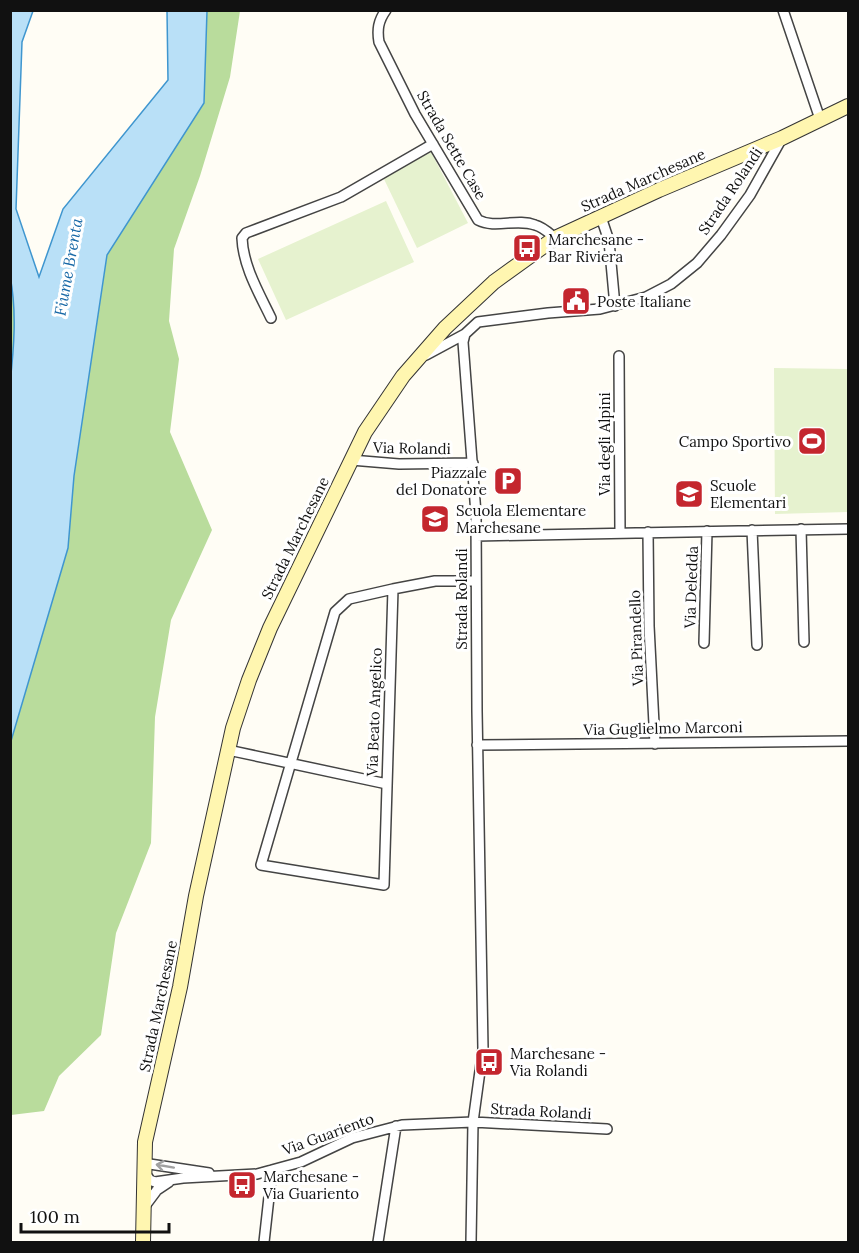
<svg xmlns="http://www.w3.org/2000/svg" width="859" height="1253" font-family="Lora,serif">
<rect width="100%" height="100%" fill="#fffdf5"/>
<path fill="#b9dc9c" d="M 207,11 L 240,11 L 230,77 L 200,176 L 174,249 L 169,321 L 179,359 L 170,432 L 212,530 L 171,620 L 155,717 L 151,843 L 116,933 L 101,1035 L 59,1076 L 44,1111 L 11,1115 L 10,741 L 68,548 L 74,476 L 107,255 L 204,103 Z
M 11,276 C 17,311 14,348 11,383 Z"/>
<path fill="#e6f2cf" d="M 431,152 L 468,223 L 417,248 L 383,177 Z
M 386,201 L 414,262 L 286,320 L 258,259 Z
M 774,368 L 848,369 L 848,512 L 775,514 Z"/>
<path fill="#b9e0f7" stroke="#3f96cf" stroke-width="1.5" d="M 11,10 L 33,11 L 22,42 L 16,209 L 39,277 L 63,209 L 168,80 L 167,11 L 207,11 L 204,103 L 107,255 L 74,476 L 68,548 L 11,741 L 10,383 C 14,348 17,311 10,276 Z"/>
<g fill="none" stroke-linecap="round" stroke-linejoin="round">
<g stroke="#444" stroke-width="12">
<path id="street" d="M 386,10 C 378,21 377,30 379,42 L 415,114 L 478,220 C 495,229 517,218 535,225 C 543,227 549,233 555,238
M 783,10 L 820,119
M 601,217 L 609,241 L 615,306
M 271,318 C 259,293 243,266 242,238 L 246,233 L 341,197 L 433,144
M 426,355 L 465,334
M 619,356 L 620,533
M 351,460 L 399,464 L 473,463
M 801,529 L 804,642
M 752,530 L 757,645
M 648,532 L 649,626 L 655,744
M 476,536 L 848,529
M 393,589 L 384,885 L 261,865 L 335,612 L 349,599 L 393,589 L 435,581 L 476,581
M 704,643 L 707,531
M 477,745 L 848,741
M 228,750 L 387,784
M 143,1163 L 209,1173
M 143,1171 L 150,1180 L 155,1182 L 183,1178 L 257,1174 L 301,1162 L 352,1138 L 402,1125 L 473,1122 L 607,1129
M 145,1206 L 157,1190 L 169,1182
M 264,1242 L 272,1170
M 378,1242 L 396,1126
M 471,1242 L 473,1122 L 483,1049 L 477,711 L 476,514 L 463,342 L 465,334 L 478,322 L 548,313 L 600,309 L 646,297 L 671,284 L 697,263 L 721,235 L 750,195 L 782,138"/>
</g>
<g stroke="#333" stroke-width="16">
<path id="secondary" d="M 143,1242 L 145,1142 L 180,987 L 196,896 L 233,728 L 249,680 L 270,628 L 365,432 L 403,376 L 445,328 L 494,282 L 555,238 L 659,190 L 782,138 L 848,106"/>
</g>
<use href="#street" stroke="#fff" stroke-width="9"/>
<use href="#secondary" stroke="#fff6b0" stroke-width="14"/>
</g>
<defs><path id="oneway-shaft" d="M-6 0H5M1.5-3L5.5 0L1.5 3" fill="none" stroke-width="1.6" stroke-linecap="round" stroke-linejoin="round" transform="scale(1.5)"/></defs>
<use stroke="#a0a0a0" href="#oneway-shaft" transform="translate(165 1166) rotate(-170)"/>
<defs>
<g id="bus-square" transform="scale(1.5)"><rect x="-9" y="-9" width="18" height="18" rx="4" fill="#c4262e" stroke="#fff"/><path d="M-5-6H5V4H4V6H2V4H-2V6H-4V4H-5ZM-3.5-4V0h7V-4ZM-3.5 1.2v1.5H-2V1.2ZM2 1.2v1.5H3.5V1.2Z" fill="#fff"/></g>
<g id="civic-square" transform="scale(1.5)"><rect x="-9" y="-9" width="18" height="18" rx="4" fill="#c4262e" stroke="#fff"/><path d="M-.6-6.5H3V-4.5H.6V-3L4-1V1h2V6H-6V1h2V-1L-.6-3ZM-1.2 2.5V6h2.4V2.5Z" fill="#fff"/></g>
<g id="stadium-square" transform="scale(1.5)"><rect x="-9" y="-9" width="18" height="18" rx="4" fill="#c4262e" stroke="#fff"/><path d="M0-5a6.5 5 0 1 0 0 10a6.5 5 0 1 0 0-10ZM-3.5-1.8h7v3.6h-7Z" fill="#fff"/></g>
<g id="parking-square" transform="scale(1.5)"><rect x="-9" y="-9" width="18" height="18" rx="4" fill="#c4262e" stroke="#fff"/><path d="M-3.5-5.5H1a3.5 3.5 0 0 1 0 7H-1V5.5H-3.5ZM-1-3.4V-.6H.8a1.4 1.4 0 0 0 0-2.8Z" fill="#fff"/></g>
<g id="school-square" transform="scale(1.5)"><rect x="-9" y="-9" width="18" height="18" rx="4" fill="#c4262e" stroke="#fff"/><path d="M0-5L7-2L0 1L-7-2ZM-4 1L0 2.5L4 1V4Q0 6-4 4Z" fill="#fff"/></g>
</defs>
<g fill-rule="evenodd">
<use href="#bus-square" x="527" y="248"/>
<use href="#civic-square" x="576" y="301"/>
<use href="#stadium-square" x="812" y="441"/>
<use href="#parking-square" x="508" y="481"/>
<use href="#school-square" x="689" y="494"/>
<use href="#school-square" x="435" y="519"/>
<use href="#bus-square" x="489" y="1062"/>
<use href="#bus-square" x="242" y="1185"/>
</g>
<g text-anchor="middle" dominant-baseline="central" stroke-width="6" stroke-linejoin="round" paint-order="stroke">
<g font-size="15" fill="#111" stroke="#fff">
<text transform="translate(452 145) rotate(60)">Strada Sette Case</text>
<text transform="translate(643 180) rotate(-24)">Strada Marchesane</text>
<text transform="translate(730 191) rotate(-56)">Strada Rolandi</text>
<text transform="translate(604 444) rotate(-90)">Via degli Alpini</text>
<text transform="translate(412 448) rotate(1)">Via Rolandi</text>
<text transform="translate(295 538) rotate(-64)">Strada Marchesane</text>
<text transform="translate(691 587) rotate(-88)">Via Deledda</text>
<text transform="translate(461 599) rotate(-90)">Strada Rolandi</text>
<text transform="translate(636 638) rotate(-92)">Via Pirandello</text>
<text transform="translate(374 712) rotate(-88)">Via Beato Angelico</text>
<text transform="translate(663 728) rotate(-1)">Via Guglielmo Marconi</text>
<text transform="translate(158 1006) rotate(-78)">Strada Marchesane</text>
<text transform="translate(541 1111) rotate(3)">Strada Rolandi</text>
<text transform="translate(328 1134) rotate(-20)">Via Guariento</text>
</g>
<g font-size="15" fill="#111" stroke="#fff" text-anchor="start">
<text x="548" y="239">Marchesane -<tspan x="548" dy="17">Bar Riviera</tspan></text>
<text x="597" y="301">Poste Italiane</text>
<text x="791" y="441" text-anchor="end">Campo Sportivo</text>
<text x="487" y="472" text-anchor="end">Piazzale<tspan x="487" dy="17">del Donatore</tspan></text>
<text x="710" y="485">Scuole<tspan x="710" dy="17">Elementari</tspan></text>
<text x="456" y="510">Scuola Elementare<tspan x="456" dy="17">Marchesane</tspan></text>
<text x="510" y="1053">Marchesane -<tspan x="510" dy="17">Via Rolandi</tspan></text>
<text x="263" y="1176">Marchesane -<tspan x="263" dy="17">Via Guariento</tspan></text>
</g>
<g font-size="16" font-style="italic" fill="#1768a6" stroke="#fff">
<text transform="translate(68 267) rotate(-80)">Fiume Brenta</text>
</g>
</g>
<rect width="859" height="1253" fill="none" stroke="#111111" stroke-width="24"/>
<path d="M21 1223v9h148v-9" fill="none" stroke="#111111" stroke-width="3"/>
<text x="30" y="1223" font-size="18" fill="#111111" stroke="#ffffff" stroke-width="4.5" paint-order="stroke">100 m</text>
</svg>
